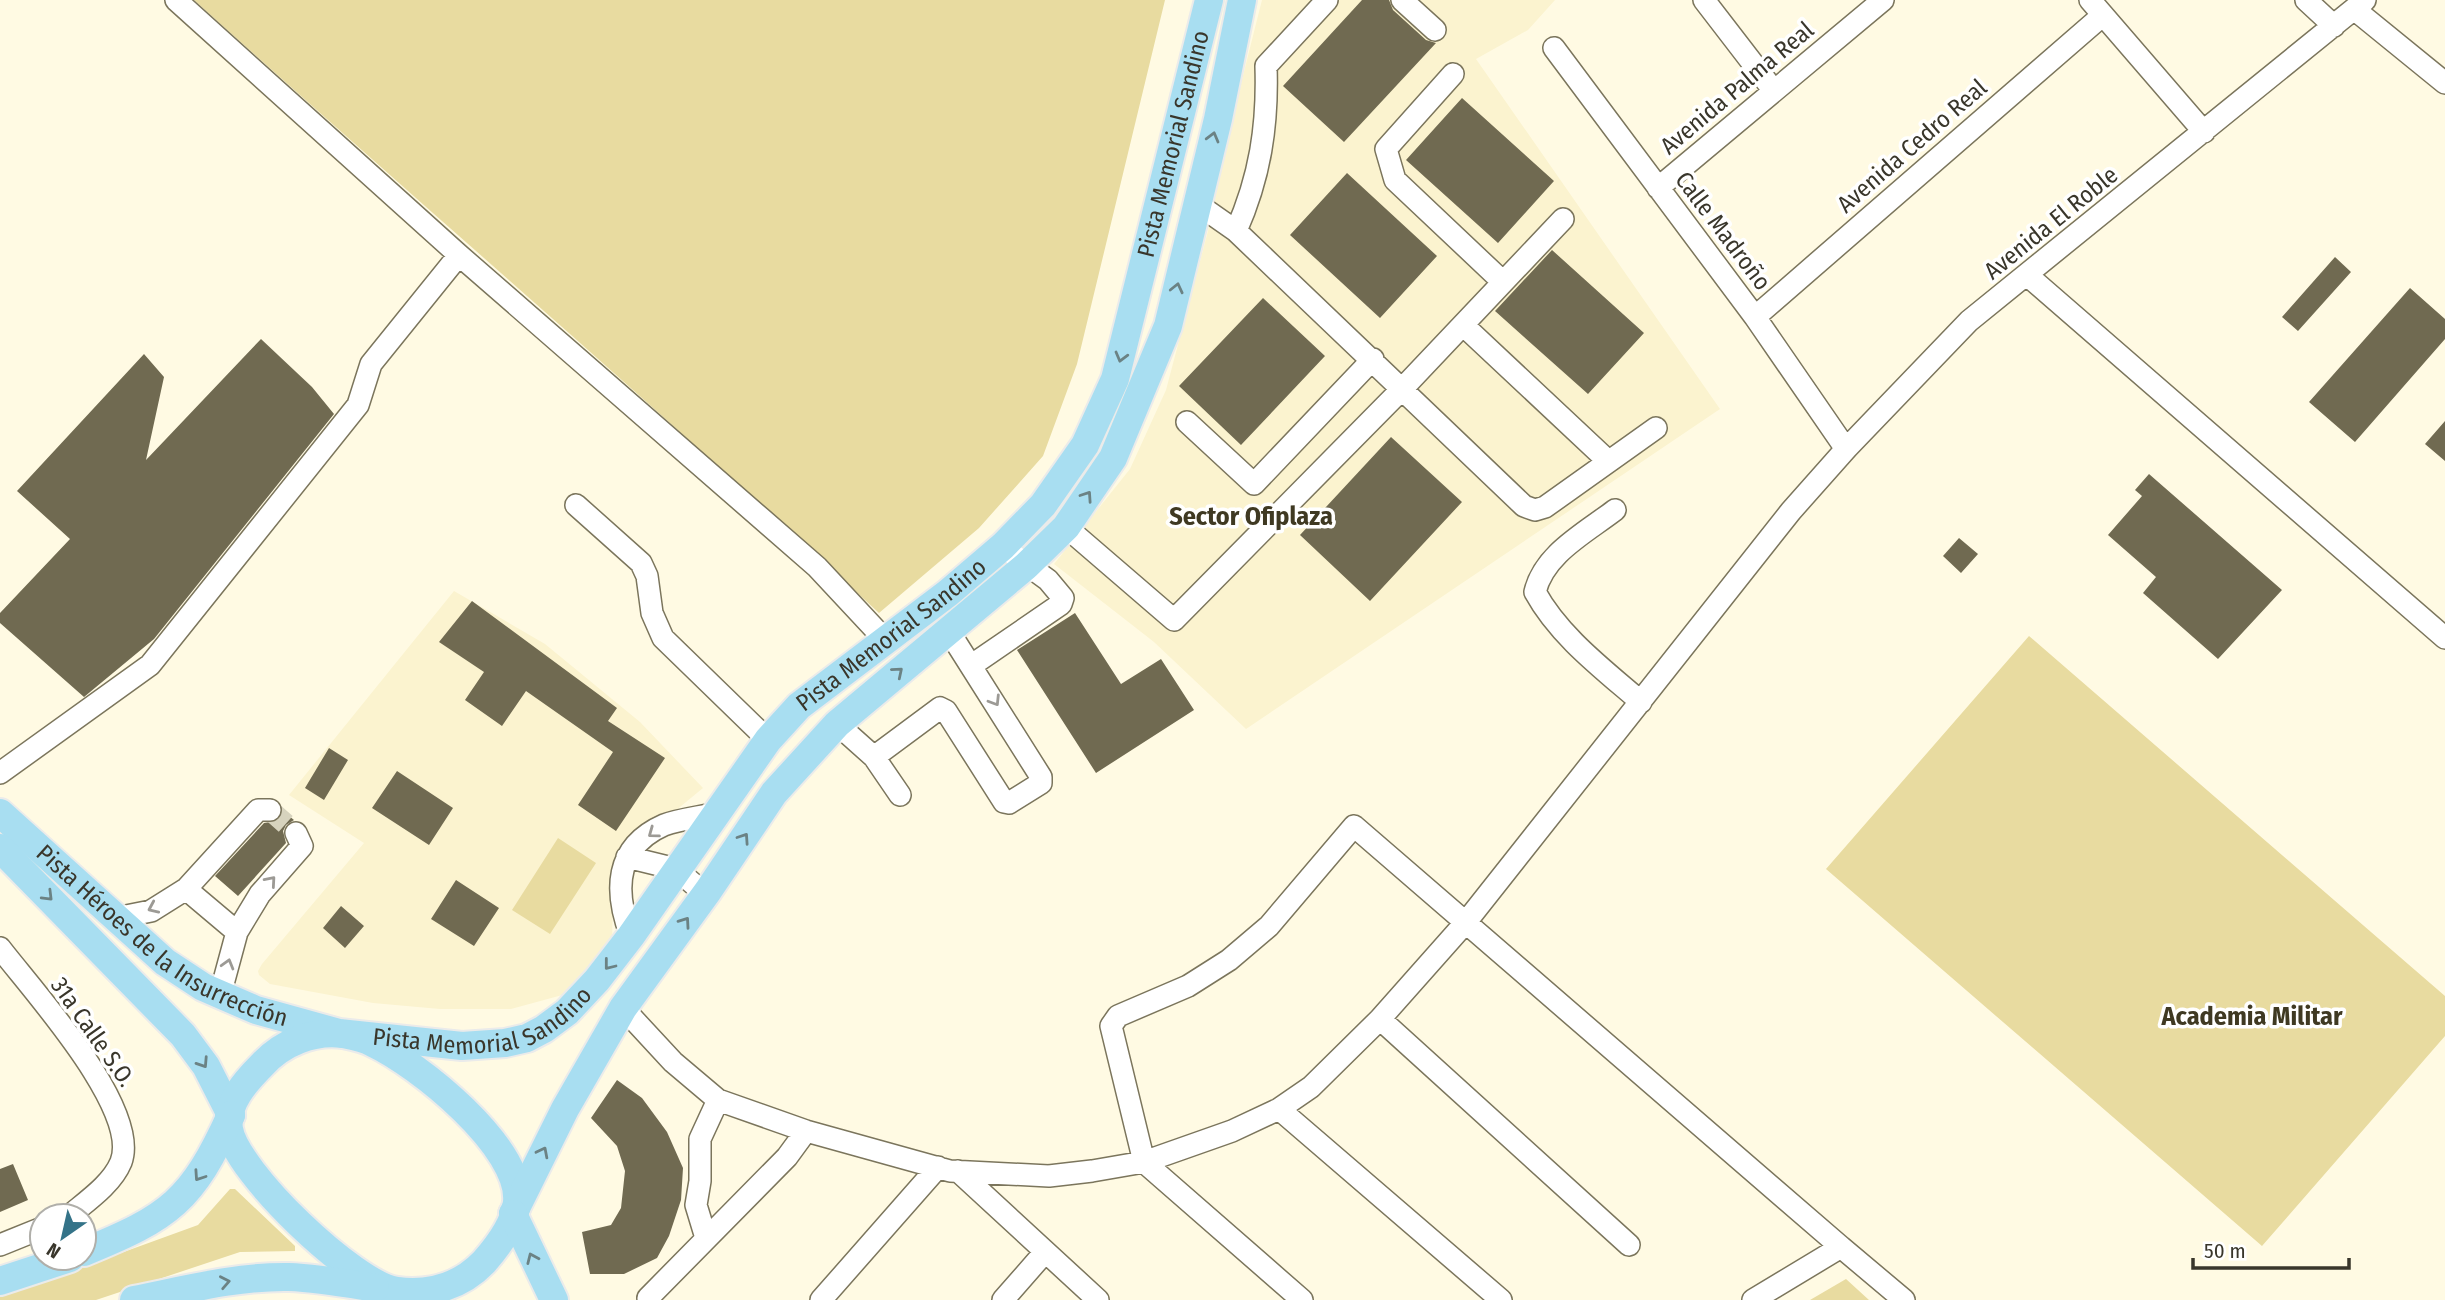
<svg xmlns="http://www.w3.org/2000/svg" width="2445" height="1300" font-family="'Fira Sans Condensed',sans-serif">
<rect width="100%" height="100%" fill="#fffae3"/>
<path fill="#fbf3cf" d="M 1262,0 L 1555,0 L 1528,30 L 1476,59 L 1720,409 L 1246,729 L 1154,642 L 1054,564 L 1130,469 L 1166,390 L 1208,231 L 1216,183 Z
M 454,591 L 545,644 L 640,722 L 703,788 L 669,816 L 613,895 L 612,946 L 566,994 L 511,1009 L 440,1009 L 373,1003 L 270,984 L 259,975 L 258,971 L 262,964 L 364,843 L 289,795 Z"/>
<path fill="#e8dba0" d="M 194,0 L 1165,0 L 1077,364 L 1043,456 L 979,528 L 879,613 C 655,405 422,206 194,0 Z
M 2029,636 L 2445,996 L 2445,1036 L 2262,1246 L 1826,869 Z
M 558,838 L 596,863 L 550,934 L 512,910 Z
M 230,1189 L 235,1189 L 295,1246 L 295,1251 L 240,1252 L 96,1300 L 0,1300 L 0,1297 L 198,1225 Z
M 1846,1279 L 1869,1300 L 1810,1300 Z"/>
<path fill="#706a51" d="M 1362,0 L 1389,0 L 1393,10 L 1426,40 L 1436,43 L 1344,142 L 1283,86 Z
M 1462,98 L 1554,181 L 1498,243 L 1406,160 Z
M 1347,173 L 1437,256 L 1380,318 L 1290,235 Z
M 1552,250 L 1644,333 L 1588,394 L 1495,311 Z
M 2335,257 L 2351,272 L 2298,331 L 2282,317 Z
M 2410,288 L 2445,319 L 2445,339 L 2355,442 L 2309,402 Z
M 1263,298 L 1325,356 L 1241,445 L 1179,386 Z
M 261,339 L 312,387 L 334,414 L 154,639 L 84,697 L 0,623 L 0,613 L 70,539 L 17,491 L 144,354 L 164,377 L 146,460 Z
M 2445,421 L 2445,461 L 2425,444 Z
M 1391,437 L 1462,502 L 1370,601 L 1300,535 Z
M 2149,474 L 2282,590 L 2218,659 L 2143,593 L 2156,577 L 2108,535 L 2142,496 L 2135,490 Z
M 1959,538 L 1978,554 L 1961,573 L 1943,556 Z
M 472,601 L 617,708 L 608,721 L 665,758 L 616,831 L 578,805 L 613,752 L 526,691 L 502,726 L 465,700 L 484,672 L 439,642 Z
M 1075,613 L 1121,684 L 1161,659 L 1194,710 L 1096,773 L 1017,650 Z
M 329,748 L 348,760 L 324,800 L 305,788 Z
M 397,771 L 453,808 L 429,845 L 372,808 Z
M 283,811 L 294,820 L 286,825 L 283,831 L 286,843 L 238,896 L 215,876 L 264,823 L 277,821 Z
M 456,880 L 499,908 L 474,946 L 431,919 Z
M 341,906 L 364,926 L 345,948 L 323,928 Z
M 617,1080 L 642,1098 L 667,1132 L 683,1168 L 681,1200 L 669,1236 L 657,1258 L 624,1274 L 590,1274 L 582,1232 L 611,1225 L 621,1208 L 625,1171 L 617,1146 L 591,1118 Z
M 13,1164 L 28,1200 L 0,1212 L 0,1169 Z"/>
<g fill="none" stroke-linecap="round" stroke-linejoin="round">
<path stroke="#d7d3be" stroke-width="21" stroke-dasharray="21 10" stroke-linecap="butt" d="M 270,810 L 296,833"/>
<g stroke="#7b755c" stroke-width="24">
<path id="minor" d="M 176,0 L 459,255 L 817,567 L 887,642
M 1402,0 L 1435,30
M 1704,0 L 1774,91
M 2090,0 L 2204,132
M 2306,0 L 2334,26
M 2354,9 L 2445,83
M 1554,48 L 1755,317 L 1846,449
M 1453,74 L 1386,149 L 1395,180 L 1503,282
M 1658,188 L 1883,0
M 1196,203 L 1236,231 L 1524,506 L 1535,510 L 1545,507 L 1656,428
M 1236,231 C 1260,177 1268,126 1266,66 L 1327,0
M 2027,275 L 2445,638
M 1755,317 L 2103,15
M 1463,325 L 1607,460
M 1187,422 L 1254,484 L 1373,359
M 576,505 L 641,563 L 647,576 L 652,613 L 663,638 L 768,740
M 1615,510 C 1585,533 1544,554 1535,592 C 1559,636 1603,669 1641,702
M 1066,527 L 1174,620 L 1403,388 L 1563,219
M 972,665 L 1061,604 L 1063,598 L 1048,580 L 1015,556
M 837,724 L 874,757 L 900,795
M 874,757 L 940,708 L 946,711 L 1004,802 L 1009,803 L 1041,783 L 1041,777 L 948,630
M 0,773 L 150,665 L 358,405 L 371,364 L 459,255
M 627,857 L 676,869 L 705,894
M 186,889 L 237,932
M 116,918 L 151,911 L 186,889 L 258,810 L 270,810
M 631,936 C 614,892 614,847 664,825 C 680,819 701,817 717,813
M 0,948 C 33,991 141,1109 121,1162 C 112,1184 87,1201 69,1216
M 220,995 L 237,932 L 260,894 L 302,846 L 296,833
M 623,1008 L 673,1062 L 718,1100 L 806,1131 L 950,1171 L 1049,1176 L 1092,1171 L 1144,1162 L 1232,1131 L 1279,1109 L 1311,1087 L 1380,1019 L 1466,922 L 1791,511 L 1846,449 L 1969,321 L 2365,0
M 1380,1019 L 1629,1245
M 1279,1109 L 1501,1300
M 958,1171 L 1098,1300
M 706,1238 L 696,1205 L 700,1181 L 700,1139 L 718,1100
M 0,1245 L 42,1228
M 1841,1247 L 1904,1300
M 648,1298 L 787,1157 L 806,1131
M 821,1300 L 938,1167
M 1003,1300 L 1045,1252
M 1302,1300 L 1144,1162 L 1111,1026 L 1118,1016 L 1188,986 L 1229,960 L 1269,926 L 1354,826 L 1841,1247 L 1753,1300"/>
</g>
<g stroke="#ebebea" stroke-width="32">
<g id="major">
<path id="s1" d="M 0,813 L 165,962 L 203,987 L 256,1010 L 339,1033 L 462,1046 L 505,1043 L 527,1038 L 544,1029 L 567,1012 L 597,980 L 631,936 L 768,740 L 799,706 L 948,593 L 1003,546 L 1043,505 L 1085,445 L 1115,379 L 1209,0"/>
<path d="M 0,848 L 183,1035 L 206,1066 L 231,1115"/>
<path d="M 343,1034 C 353,1036 364,1038 373,1043 C 418,1064 522,1147 517,1202 C 515,1224 498,1246 484,1262 C 461,1286 430,1295 397,1291 C 354,1285 236,1172 229,1129 C 225,1104 246,1081 262,1065 C 282,1043 313,1030 343,1034 Z"/>
<path d="M 513,1214 L 565,1109 L 623,1008 L 708,891 L 774,793 L 837,724 L 1026,566 L 1066,527 L 1113,458 L 1168,326 L 1218,119 L 1242,0"/>
<path d="M 513,1214 L 554,1300"/>
<path d="M 84,1252 C 170,1217 192,1201 231,1115"/>
<path d="M 0,1281 L 70,1258"/>
<path d="M 134,1300 C 185,1290 237,1276 289,1277 C 318,1278 346,1283 375,1288"/>
</g>
</g>
<use href="#minor" stroke="#fff" stroke-width="21"/>
<use href="#major" stroke="#a8def1" stroke-width="28"/>
</g>
<defs><path id="oneway-chevron" d="M-2-3.5L2.5 0L-2 3.5" fill="none" stroke-width="1.6" stroke-linecap="round" stroke-linejoin="round" transform="scale(1.75)"/></defs>
<g stroke="#6b8284">
<use href="#oneway-chevron" transform="translate(1213 137) rotate(-75)"/>
<use href="#oneway-chevron" transform="translate(1177 288) rotate(-77)"/>
<use href="#oneway-chevron" transform="translate(1121 357) rotate(105)"/>
<use href="#oneway-chevron" transform="translate(1087 496) rotate(-56)"/>
<use href="#oneway-chevron" transform="translate(898 672) rotate(-40)"/>
<use href="#oneway-chevron" transform="translate(744 838) rotate(-56)"/>
<use href="#oneway-chevron" transform="translate(48 896) rotate(45)"/>
<use href="#oneway-chevron" transform="translate(685 922) rotate(-55)"/>
<use href="#oneway-chevron" transform="translate(609 965) rotate(128)"/>
<use href="#oneway-chevron" transform="translate(203 1063) rotate(57)"/>
<use href="#oneway-chevron" transform="translate(543 1152) rotate(-63)"/>
<use href="#oneway-chevron" transform="translate(199 1176) rotate(124)"/>
<use href="#oneway-chevron" transform="translate(532 1258) rotate(-114)"/>
<use href="#oneway-chevron" transform="translate(225 1282) rotate(-11)"/>
</g>
<g stroke="#9c9a95">
<use href="#oneway-chevron" transform="translate(995 701) rotate(58)"/>
<use href="#oneway-chevron" transform="translate(653 833) rotate(144)"/>
<use href="#oneway-chevron" transform="translate(271 881) rotate(-49)"/>
<use href="#oneway-chevron" transform="translate(153 908) rotate(156)"/>
<use href="#oneway-chevron" transform="translate(228 964) rotate(-74)"/>
</g>
<g text-anchor="middle" dominant-baseline="central" stroke-width="7" stroke-linejoin="round" paint-order="stroke">
<g font-size="24" fill="#39362b" stroke="#fff">
<text transform="translate(1737 88) rotate(-40)">Avenida Palma Real</text>
<text stroke="none"><textPath href="#s1" startOffset="1738">Pista Memorial Sandino</textPath></text>
<text transform="translate(1912 146) rotate(-41)">Avenida Cedro Real</text>
<text transform="translate(2051 223) rotate(-39)">Avenida El Roble</text>
<text transform="translate(1723 231) rotate(53)">Calle Madroño</text>
<text stroke="none"><textPath href="#s1" startOffset="1150">Pista Memorial Sandino</textPath></text>
<text stroke="none"><textPath href="#s1" startOffset="206">Pista Héroes de la Insurrección</textPath></text>
<text stroke="none"><textPath href="#s1" startOffset="562">Pista Memorial Sandino</textPath></text>
<text transform="translate(93 1032) rotate(55)">31a Calle S.O.</text>
</g>
<g font-size="26" font-weight="bold" fill="#3f3922" stroke="#fff">
<text x="1251" y="516">Sector Ofiplaza</text>
<text x="2252" y="1016">Academia Militar</text>
</g>
</g>
<g transform="translate(63 1237) rotate(214)"><circle r="33" fill="#ffffff" stroke="#b0afaa" stroke-width="2"/>
<path d="M0-5L12 26L0 18L-12 26Z" fill="#347388"/>
<text y="-10" font-size="19" font-weight="bold" text-anchor="middle" fill="#39362b">N</text>
</g>
<path d="M2193 1258v10h156v-10" fill="none" stroke="#39362b" stroke-width="3.5"/>
<text x="2204" y="1258" font-size="21" fill="#39362b" stroke="#ffffff" stroke-width="5" paint-order="stroke">50 m</text>
</svg>
